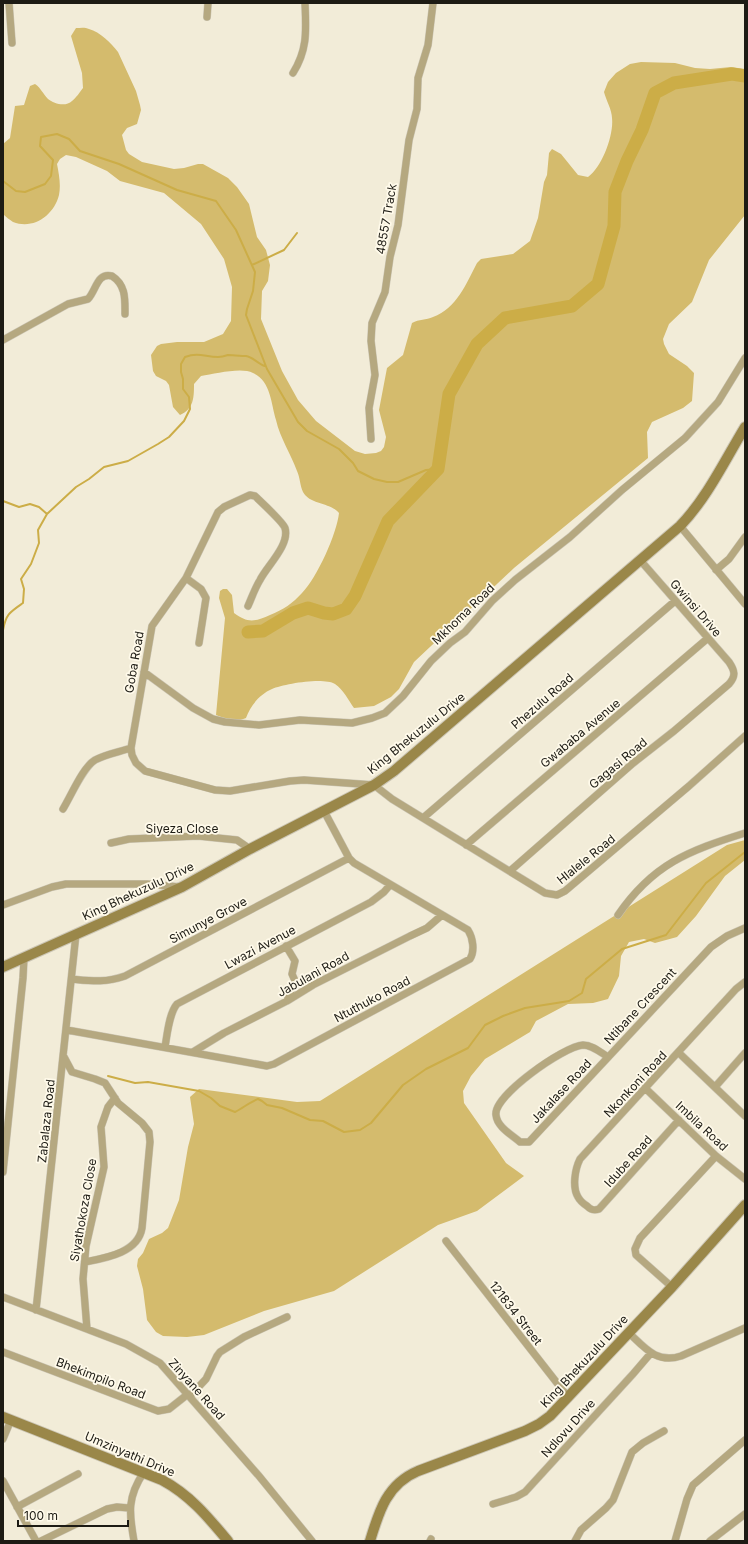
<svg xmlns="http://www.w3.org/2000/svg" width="748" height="1544" font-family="Inter,sans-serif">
<rect width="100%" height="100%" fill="#f2ecd8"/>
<path fill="#d4bb6d" d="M 76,28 C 80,28 85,27 89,29 C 100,32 111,43 118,52 L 136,91 L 140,105 L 141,110 L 137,124 L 127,128 L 122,135 L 126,150 L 129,154 L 142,162 L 174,169 L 184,168 L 198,164 L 203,164 L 228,178 L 237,187 L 249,204 L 257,237 L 266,250 L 270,265 L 268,281 L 262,291 L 261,319 L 282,371 L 298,400 L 316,421 L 355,451 L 365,454 L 376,453 L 381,451 L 384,447 L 386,437 L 379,410 L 387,368 L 403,355 L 412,323 C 419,319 426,320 433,317 C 457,308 466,284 477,263 L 481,259 L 513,254 L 530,241 L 538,218 L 544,182 L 547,175 L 549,153 L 552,149 L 561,154 L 578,175 L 588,177 C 602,167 614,135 612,118 C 612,110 606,100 604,92 L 608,82 L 616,73 L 630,64 L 641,62 L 675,63 L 695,68 L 710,69 L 731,67 L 745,69 L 745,215 L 709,260 L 692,302 L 669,324 L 663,339 L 664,344 L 669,354 L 687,366 L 694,373 L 692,401 L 683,408 L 652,422 L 647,432 L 648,458 L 514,568 L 414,662 L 399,689 L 391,697 L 374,706 L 354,708 C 349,701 343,689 335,684 C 323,677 284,684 272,689 C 260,694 250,706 246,718 C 235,723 226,719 216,715 L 225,618 L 219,598 L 220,591 L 223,589 L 227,589 L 232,595 L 234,613 C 247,623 255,622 270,615 C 283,610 293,603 302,593 C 317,578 337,533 339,513 C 330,502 310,505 303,492 C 300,486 300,477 297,471 C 291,454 280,438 276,420 C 271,404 271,381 253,373 C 241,367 215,374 201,376 L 194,384 C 194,397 194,409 180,415 L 173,407 L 169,385 L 166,381 L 156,376 L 153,371 L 151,355 L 157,346 L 161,344 L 177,342 L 204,342 L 223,334 L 231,321 L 232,287 L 224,259 L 201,224 L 164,193 L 120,181 L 107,171 L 76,157 L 66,155 L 60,159 L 57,164 C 59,174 61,185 59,195 C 54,215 34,230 13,222 C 10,220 6,217 3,214 L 3,144 L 10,138 L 15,106 L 24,105 L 30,86 L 35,84 C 41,88 43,94 48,99 C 54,104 66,107 72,101 C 76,98 80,92 83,88 L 82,73 L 71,36 Z
M 745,840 L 745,860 L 725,876 L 696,916 L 677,937 L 655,943 L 644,939 L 629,942 L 621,956 L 619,976 L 608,999 L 593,1003 L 568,1004 L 536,1021 L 530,1032 L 485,1059 L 471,1076 L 463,1091 L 464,1103 L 506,1163 L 524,1176 L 477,1211 L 438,1225 L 334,1291 L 264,1311 L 204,1335 L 187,1337 L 163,1336 L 156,1332 L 147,1320 L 143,1289 L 137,1266 L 138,1259 L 143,1253 L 149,1239 L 162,1233 L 168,1228 L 179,1200 L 188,1147 L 194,1124 L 190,1097 L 199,1089 L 297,1102 L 320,1101 L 727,845 Z"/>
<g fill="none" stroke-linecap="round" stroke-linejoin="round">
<path stroke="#ccad47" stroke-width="2" d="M 3,181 L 16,191 L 25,192 L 45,184 L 51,176 L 53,160 L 40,146 L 41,137 L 57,134 L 69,139 L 80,151 L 119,164 L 177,190 L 216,201 L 236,230 L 255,272 L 253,291 L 247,309 L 246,315 L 267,369 L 298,422 L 307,431 L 339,449 L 353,463 L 358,471 L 374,479 L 387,482 L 398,482 L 426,470 L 438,469
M 252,265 L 284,250 L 297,233
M 3,501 L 19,507 L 30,504 L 39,507 L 47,514
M 3,630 C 6,614 10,612 23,603 L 24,589 L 21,579 L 31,564 L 39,543 L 38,530 L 47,514 L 76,487 L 89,479 L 104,467 L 128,461 L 158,444 L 169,437 L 184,421 L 190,409 L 189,397 L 183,389 L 183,379 L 181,372 L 181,364 L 185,357 C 199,352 205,357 218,357 C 221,357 225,356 228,355 C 230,355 243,356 246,356 C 253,357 258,364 265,366
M 108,1076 L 135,1083 L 148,1082 L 199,1091 L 211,1098 L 220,1106 L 235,1112 C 243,1108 250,1102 258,1099 L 262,1101 L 267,1105 L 282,1108 L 310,1120 L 323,1121 L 344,1132 L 360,1130 L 371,1123 L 403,1085 L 426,1069 L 468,1048 L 485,1025 L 503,1016 L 525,1008 L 569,1001 L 582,993 L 586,979 L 622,949 L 666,935 L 706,883 L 745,852"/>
<path stroke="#ccad47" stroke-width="13" d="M 248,632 L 263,631 L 293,613 L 308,608 L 324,613 L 333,614 L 346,609 L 355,596 L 388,521 L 438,469 L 449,394 L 477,344 L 505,318 L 572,306 L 598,284 L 614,226 L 615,192 L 627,161 L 642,130 L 655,93 L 674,83 L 732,74 L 745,76"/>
<g stroke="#ccc6b5" stroke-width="8">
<path id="street" d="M 9,3 L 12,43
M 207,17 L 208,3
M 293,73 C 308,49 306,30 305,3
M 3,340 L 68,304 L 88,299 C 96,291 97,272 112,276 C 126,285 125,299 125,314
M 371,439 L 369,408 L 375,375 L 371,341 L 372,323 L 385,292 L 390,257 L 398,225 L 409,140 L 417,109 L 418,78 L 428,45 L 433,3
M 680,526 L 745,604
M 716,570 L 729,559 L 745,537
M 186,578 L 201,589 L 206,598 L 199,643
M 248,606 C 252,597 255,588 260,580 C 267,566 290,545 285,528 C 283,522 261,502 255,496 L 250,495 L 224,507 L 218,512 L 186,578 L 152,626 L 131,748 L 132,755 L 136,763 L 145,771 L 215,790 L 230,791 L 290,781 L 304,780 L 374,785 L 392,799 L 545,893 L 557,895 L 565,891 L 689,786 L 745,736
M 144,672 L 193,708 L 213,719 L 225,722 L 259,725 L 300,720 L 352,723 L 372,718 L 385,713 L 403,696 L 431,661 L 450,643 L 465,632 L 492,601 L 515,580 L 570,537 L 622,490 L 685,438 L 718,402 L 745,358
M 63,809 C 71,796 83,767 95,760 C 106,754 119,752 131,748
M 423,818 L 675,601
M 111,843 L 129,839 L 198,836 L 237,840 L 250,849
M 466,845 L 708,638
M 510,871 L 632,764 L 674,731 L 729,684 C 736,676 735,671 729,662 L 640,560
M 3,905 L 52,887 L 66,884 L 147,884 L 180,887
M 618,915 C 653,864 688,851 745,833
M 286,946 L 295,961 L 292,974 L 296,983 L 291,990 L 287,1001
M 72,979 C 92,981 105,983 125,976 L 349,858
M 67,1030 L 267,1066 L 274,1064 L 470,959 C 475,951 473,938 468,930 L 354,863 L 349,858 L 324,811
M 165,1047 C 167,1036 169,1013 177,1004 L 371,902 L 384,892 L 390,885
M 193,1052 L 224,1033 L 287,1001 L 313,985 L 410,936 L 427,928 L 442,915
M 679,1053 L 745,1116
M 64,1057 L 72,1072 L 95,1079 L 105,1083 L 118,1103 L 142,1123 L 149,1132 L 150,1142 L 142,1228 C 138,1253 105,1258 85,1262
M 608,1057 C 600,1052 592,1045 583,1045 C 564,1046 493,1096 496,1115 C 497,1127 512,1135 520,1142 L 529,1142 L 711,947 L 727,936 L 745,928
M 715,1087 L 745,1053
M 645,1088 L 716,1156 L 745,1179
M 679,1120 L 599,1209 C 594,1211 591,1210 587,1206 C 584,1204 580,1201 578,1197 C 572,1187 575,1169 580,1159 L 736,989 L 745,982
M 3,1172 L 23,978 L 24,958
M 446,1241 L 568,1397
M 672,1287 L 636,1255 L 635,1249 L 640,1238 L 716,1156
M 3,1297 L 126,1344 L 160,1363 L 259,1476 L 312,1541
M 36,1310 L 76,934
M 87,1329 L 83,1279 L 86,1246 L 104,1167 L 101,1127 L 108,1107 L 115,1098
M 629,1333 C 645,1348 657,1364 681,1356 L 745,1328
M 3,1352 L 158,1411 L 169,1409 L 188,1394
M 190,1396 L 206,1379 L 217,1356 L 220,1352 L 244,1337 L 287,1317
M 3,1439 L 11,1420
M 3,1481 L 36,1541
M 493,1504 L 516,1497 L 525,1492 L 633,1374 L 651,1353
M 17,1507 L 78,1474
M 41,1541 L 107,1509 L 117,1507 L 129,1508
M 134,1541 C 129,1513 127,1497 144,1472
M 430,1541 L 431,1539
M 575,1541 L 581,1530 L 606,1508 L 613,1500 L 632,1452 L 643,1443 L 664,1431
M 675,1541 L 687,1499 L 693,1485 L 745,1440
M 710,1541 L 745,1514"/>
</g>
<g stroke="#ccc6b5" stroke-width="12">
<path id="secondary" d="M 3,967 L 182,887 L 250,849 L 374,785 L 394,771 L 680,526 C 707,498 725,460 745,427
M 3,1417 L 162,1480 C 190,1495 208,1517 228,1541
M 370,1541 C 379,1511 387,1484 418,1471 L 525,1431 L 539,1424 L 550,1416 L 672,1287 L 745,1205"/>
</g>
<use href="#street" stroke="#b5a880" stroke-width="7"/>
<use href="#secondary" stroke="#9a8749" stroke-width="10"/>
</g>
<g text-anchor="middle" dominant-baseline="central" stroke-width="3.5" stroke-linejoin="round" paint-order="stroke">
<g font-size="12" fill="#1d1b14" stroke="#fffaea">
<text transform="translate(386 219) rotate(-80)">48557 Track</text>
<text transform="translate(696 608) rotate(49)">Gwinsi Drive</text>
<text transform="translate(463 614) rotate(-44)">Mkhoma Road</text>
<text transform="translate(134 662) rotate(-80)">Goba Road</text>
<text transform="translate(542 701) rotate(-41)">Phezulu Road</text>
<text transform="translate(416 733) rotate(-39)">King Bhekuzulu Drive</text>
<text transform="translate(580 733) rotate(-40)">Gwababa Avenue</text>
<text transform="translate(618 763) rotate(-40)">Gagasi Road</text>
<text x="182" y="828">Siyeza Close</text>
<text transform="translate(586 859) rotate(-39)">Hlalele Road</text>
<text transform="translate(138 891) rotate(-25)">King Bhekuzulu Drive</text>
<text transform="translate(208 920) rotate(-28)">Simunye Grove</text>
<text transform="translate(260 947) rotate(-28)">Lwazi Avenue</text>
<text transform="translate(313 974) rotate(-29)">Jabulani Road</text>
<text transform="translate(372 999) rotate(-28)">Ntuthuko Road</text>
<text transform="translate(640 1006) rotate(-47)">Ntibane Crescent</text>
<text transform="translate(635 1084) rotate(-47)">Nkonkoni Road</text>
<text transform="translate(561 1091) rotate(-47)">Jakalase Road</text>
<text transform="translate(46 1121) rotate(-84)">Zabalaza Road</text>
<text transform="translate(702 1126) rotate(43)">Imbila Road</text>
<text transform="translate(628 1161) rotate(-48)">Idube Road</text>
<text transform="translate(83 1210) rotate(-80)">Siyathokoza Close</text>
<text transform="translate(516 1313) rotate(52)">121834 Street</text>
<text transform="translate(584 1361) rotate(-47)">King Bhekuzulu Drive</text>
<text transform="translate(101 1378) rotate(21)">Bhekimpilo Road</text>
<text transform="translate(197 1389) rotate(48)">Zinyane Road</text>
<text transform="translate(568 1428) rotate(-48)">Ndlovu Drive</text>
<text transform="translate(130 1454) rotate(23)">Umzinyathi Drive</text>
</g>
</g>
<rect width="748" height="1544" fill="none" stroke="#1d1b14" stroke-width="8"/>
<path d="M18 1520v6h110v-6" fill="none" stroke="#1d1b14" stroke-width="2"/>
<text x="24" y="1520" font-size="12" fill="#1d1b14" stroke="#fffaea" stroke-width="3" paint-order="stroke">100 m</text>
</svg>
